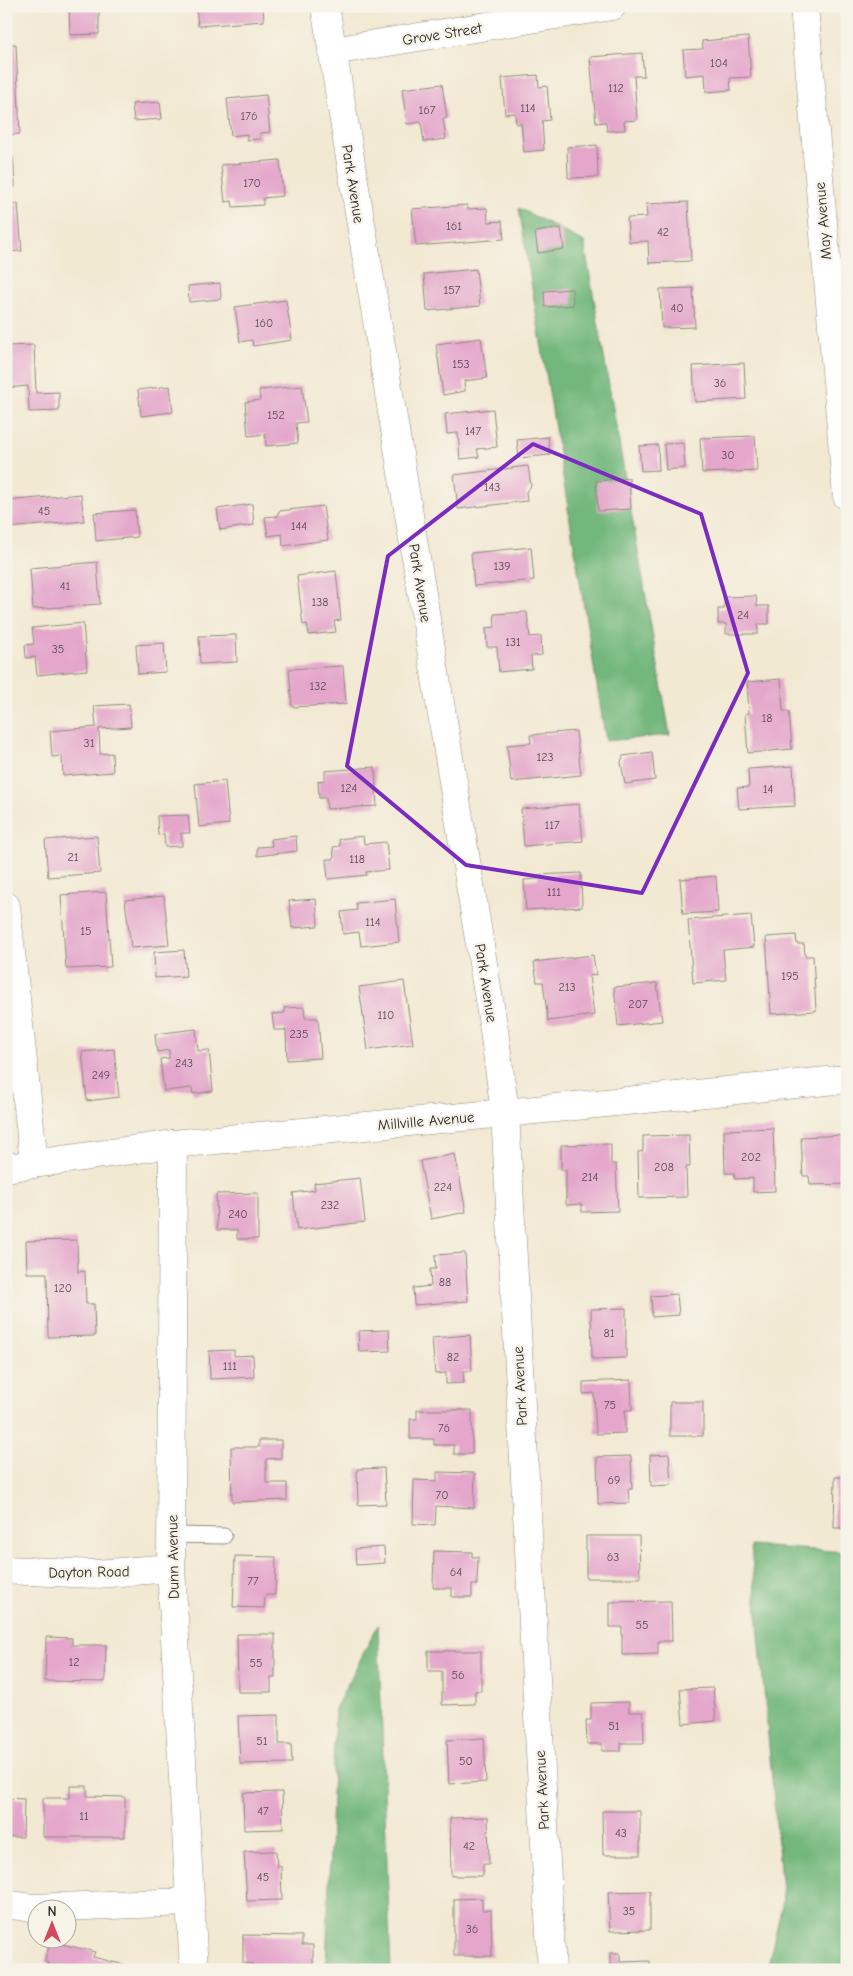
<svg xmlns="http://www.w3.org/2000/svg" width="853" height="1976" font-family="'Comic Neue',sans-serif">
<rect width="100%" height="100%" fill="#f7f3e8"/>
<filter id="ink" filterUnits="userSpaceOnUse"><feTurbulence type="fractalNoise" baseFrequency=".02" numOctaves="2"/><feDisplacementMap in="SourceGraphic" scale="10" xChannelSelector="R" yChannelSelector="G"/><feConvolveMatrix kernelMatrix="1 2 1 2 8 2 1 2 1" color-interpolation-filters="sRGB"/></filter>
<filter id="wash" filterUnits="userSpaceOnUse"><feTurbulence type="fractalNoise" baseFrequency=".0096" numOctaves="4" result="noise"/><feDisplacementMap in="SourceGraphic" scale="20" xChannelSelector="R" yChannelSelector="G"/><feGaussianBlur stdDeviation="1.12" result="paint"/><feColorMatrix in="noise" values="0 0 0 0 0 0 0 0 0 0 0 0 0 0 0 0 0 1.4 0 .05"/><feComposite in="paint" operator="in"/></filter>
<g filter="url(#wash)">
<rect width="100%" height="100%" fill="#f2e9d3"/>
<path fill="#72b77c" stroke="#4e7154" d="M 519,208 L 584,242 L 670,735 L 606,741 Z
M 751,1546 L 847,1552 L 847,1970 L 767,1970 L 783,1901 Z
M 378,1625 L 391,1970 L 326,1970 L 335,1709 Z"/>
<g id="blocks">
<path fill="#e4a6cb" d="M 69,6 L 99,6 L 99,34 L 70,35 Z
M 196,6 L 263,6 L 264,21 L 198,26 Z
M 748,37 L 751,77 L 730,78 L 731,90 L 706,92 L 705,74 L 685,76 L 683,50 L 703,49 L 702,41 Z
M 6,44 L 16,44 L 20,134 L 6,135 Z
M 642,53 L 644,76 L 634,76 L 637,120 L 624,121 L 625,130 L 607,131 L 606,122 L 596,123 L 590,57 Z
M 538,75 L 539,87 L 547,86 L 550,120 L 542,121 L 544,150 L 524,152 L 521,123 L 516,124 L 515,113 L 505,114 L 502,78 Z
M 442,84 L 447,118 L 443,119 L 446,139 L 424,142 L 421,122 L 407,124 L 402,89 Z
M 266,95 L 270,132 L 260,133 L 260,139 L 247,140 L 247,134 L 231,136 L 227,99 Z
M 160,102 L 162,119 L 134,121 L 132,104 Z
M 597,145 L 598,177 L 568,178 L 567,147 Z
M 13,157 L 15,187 L 6,188 L 6,158 Z
M 280,160 L 283,196 L 263,198 L 263,205 L 233,207 L 232,201 L 225,202 L 221,165 Z
M 688,202 L 691,261 L 649,263 L 648,241 L 629,242 L 627,218 L 647,217 L 646,204 Z
M 18,204 L 22,251 L 6,252 L 6,205 Z
M 467,205 L 467,209 L 487,208 L 488,222 L 502,221 L 504,239 L 416,246 L 412,209 Z
M 561,228 L 564,249 L 538,253 L 535,232 Z
M 476,269 L 480,306 L 427,311 L 424,274 Z
M 220,283 L 221,299 L 189,302 L 188,286 Z
M 693,288 L 695,327 L 662,328 L 660,289 Z
M 572,289 L 573,305 L 545,307 L 544,291 Z
M 286,300 L 292,340 L 253,346 L 252,340 L 240,342 L 235,307 Z
M 481,338 L 487,378 L 464,381 L 465,391 L 443,395 L 436,344 Z
M 34,345 L 36,393 L 59,392 L 59,411 L 29,412 L 28,386 L 6,388 L 6,346 Z
M 744,363 L 746,399 L 695,402 L 693,366 Z
M 170,386 L 173,412 L 141,416 L 138,390 Z
M 302,386 L 307,422 L 296,423 L 298,443 L 266,446 L 265,434 L 248,436 L 245,402 L 260,400 L 259,390 Z
M 493,409 L 497,447 L 477,449 L 479,457 L 460,459 L 458,433 L 447,434 L 445,414 Z
M 755,436 L 757,471 L 702,473 L 700,438 Z
M 548,437 L 550,455 L 519,458 L 517,440 Z
M 683,443 L 685,468 L 666,470 L 664,444 Z
M 658,445 L 659,470 L 641,471 L 639,446 Z
M 528,466 L 531,486 L 526,492 L 527,501 L 458,509 L 454,475 Z
M 629,478 L 631,509 L 598,511 L 596,481 Z
M 81,494 L 84,521 L 8,528 L 6,501 Z
M 252,504 L 254,525 L 220,530 L 217,509 Z
M 323,506 L 328,540 L 283,546 L 282,534 L 268,536 L 265,517 L 277,516 L 279,511 Z
M 135,510 L 137,537 L 96,541 L 94,513 Z
M 531,547 L 534,580 L 474,586 L 471,553 Z
M 97,562 L 100,604 L 33,609 L 30,568 Z
M 336,571 L 341,620 L 334,621 L 336,632 L 309,635 L 307,624 L 303,625 L 297,576 Z
M 756,596 L 757,606 L 769,606 L 769,624 L 758,624 L 758,634 L 726,634 L 726,624 L 718,624 L 718,609 L 724,609 L 724,597 Z
M 527,612 L 530,637 L 541,636 L 542,655 L 531,656 L 532,669 L 499,672 L 497,647 L 487,647 L 486,628 L 495,627 L 494,614 Z
M 83,623 L 87,670 L 37,675 L 35,657 L 26,658 L 25,645 L 34,644 L 32,628 Z
M 236,635 L 237,662 L 200,664 L 199,636 Z
M 164,643 L 166,672 L 138,674 L 136,645 Z
M 343,666 L 346,704 L 292,707 L 289,669 Z
M 781,679 L 783,711 L 789,711 L 792,749 L 748,753 L 745,714 L 749,713 L 747,682 Z
M 129,704 L 131,727 L 99,729 L 100,754 L 112,753 L 113,772 L 63,776 L 62,756 L 52,757 L 50,731 L 96,727 L 94,706 Z
M 576,731 L 581,775 L 511,782 L 507,745 L 531,743 L 530,735 Z
M 652,752 L 655,780 L 625,784 L 621,762 L 623,756 Z
M 793,766 L 795,806 L 739,809 L 737,788 L 749,787 L 748,769 Z
M 375,767 L 377,806 L 327,809 L 326,798 L 319,798 L 318,781 L 325,780 L 325,771 Z
M 225,781 L 229,824 L 199,827 L 195,784 Z
M 579,804 L 583,841 L 524,846 L 521,809 Z
M 188,815 L 190,833 L 181,833 L 182,846 L 165,847 L 164,834 L 158,835 L 157,816 Z
M 97,836 L 100,873 L 48,877 L 45,840 Z
M 296,836 L 297,851 L 257,856 L 257,847 L 272,846 L 271,839 Z
M 363,836 L 364,844 L 386,842 L 389,870 L 366,872 L 367,875 L 328,879 L 326,859 L 334,859 L 333,847 L 340,846 L 339,839 Z
M 581,873 L 582,907 L 526,910 L 524,880 L 538,879 L 538,875 Z
M 716,876 L 718,912 L 683,914 L 680,879 Z
M 106,892 L 111,967 L 66,969 L 61,895 Z
M 164,896 L 169,945 L 131,948 L 125,900 Z
M 316,899 L 318,926 L 292,928 L 289,901 Z
M 395,899 L 399,942 L 361,946 L 359,932 L 343,934 L 341,912 L 357,910 L 356,903 Z
M 751,915 L 754,947 L 723,950 L 726,980 L 693,983 L 688,920 Z
M 796,935 L 797,944 L 804,944 L 805,956 L 813,956 L 816,1011 L 771,1014 L 766,937 Z
M 184,950 L 186,976 L 155,978 L 154,952 Z
M 593,955 L 596,975 L 589,976 L 594,1015 L 548,1021 L 543,982 L 537,982 L 534,962 Z
M 404,981 L 413,1044 L 368,1050 L 359,987 Z
M 657,983 L 662,1021 L 618,1026 L 614,987 Z
M 304,1007 L 305,1018 L 318,1018 L 321,1058 L 287,1060 L 286,1030 L 274,1030 L 272,1014 L 285,1013 L 284,1008 Z
M 196,1029 L 198,1051 L 209,1050 L 213,1091 L 193,1094 L 192,1088 L 164,1091 L 160,1059 L 169,1058 L 169,1050 L 157,1052 L 155,1034 Z
M 114,1049 L 119,1097 L 87,1101 L 82,1052 Z
M 773,1128 L 775,1191 L 753,1192 L 753,1178 L 735,1179 L 734,1173 L 725,1173 L 724,1130 Z
M 689,1135 L 690,1167 L 686,1167 L 687,1197 L 639,1198 L 638,1152 L 643,1151 L 643,1136 Z
M 847,1135 L 846,1184 L 810,1185 L 809,1176 L 803,1176 L 801,1137 Z
M 611,1144 L 611,1164 L 616,1164 L 618,1211 L 582,1212 L 582,1204 L 566,1205 L 566,1170 L 561,1170 L 561,1145 Z
M 455,1154 L 466,1212 L 431,1219 L 420,1161 Z
M 360,1178 L 365,1222 L 297,1230 L 293,1193 L 315,1190 L 314,1183 Z
M 258,1193 L 258,1239 L 237,1239 L 237,1230 L 217,1230 L 216,1194 Z
M 6,1227 L 9,1227 L 9,1275 L 6,1275 Z
M 77,1240 L 78,1272 L 85,1271 L 86,1304 L 94,1304 L 95,1336 L 48,1337 L 47,1273 L 27,1273 L 26,1241 Z
M 465,1253 L 468,1301 L 414,1305 L 413,1288 L 431,1286 L 430,1269 L 436,1269 L 435,1255 Z
M 677,1294 L 679,1315 L 652,1317 L 651,1296 Z
M 626,1308 L 626,1358 L 592,1359 L 591,1309 Z
M 389,1330 L 390,1351 L 359,1352 L 358,1331 Z
M 470,1335 L 472,1371 L 463,1371 L 464,1383 L 446,1384 L 446,1373 L 435,1374 L 432,1338 Z
M 234,1350 L 234,1356 L 253,1355 L 254,1377 L 210,1379 L 209,1351 Z
M 631,1380 L 632,1410 L 625,1410 L 625,1433 L 596,1434 L 594,1393 L 583,1394 L 583,1382 Z
M 670,1402 L 703,1402 L 703,1436 L 670,1436 Z
M 417,1410 L 472,1410 L 472,1454 L 454,1454 L 454,1445 L 434,1445 L 434,1439 L 410,1439 L 410,1419 L 417,1419 Z
M 259,1440 L 281,1440 L 281,1458 L 266,1459 L 266,1483 L 287,1483 L 287,1500 L 232,1502 L 231,1447 L 259,1447 Z
M 669,1454 L 671,1485 L 651,1486 L 650,1455 Z
M 631,1456 L 632,1489 L 628,1489 L 629,1503 L 598,1504 L 597,1457 Z
M 384,1468 L 386,1504 L 358,1505 L 357,1469 Z
M 437,1472 L 475,1473 L 474,1508 L 436,1506 L 435,1525 L 413,1524 L 414,1480 L 437,1481 Z
M 835,1477 L 847,1477 L 847,1528 L 834,1528 Z
M 586,1536 L 639,1536 L 640,1578 L 586,1578 Z
M 384,1547 L 385,1563 L 356,1565 L 355,1549 Z
M 434,1551 L 472,1552 L 472,1557 L 478,1557 L 477,1585 L 472,1585 L 472,1597 L 452,1597 L 452,1588 L 433,1588 Z
M 235,1556 L 276,1557 L 275,1595 L 265,1595 L 264,1608 L 233,1607 Z
M 671,1601 L 672,1641 L 658,1641 L 658,1654 L 622,1655 L 622,1627 L 610,1627 L 610,1602 Z
M 237,1634 L 275,1634 L 275,1678 L 271,1678 L 271,1692 L 238,1692 Z
M 46,1637 L 72,1638 L 72,1645 L 106,1645 L 105,1682 L 45,1681 Z
M 428,1651 L 481,1651 L 481,1691 L 475,1691 L 475,1704 L 442,1705 L 442,1671 L 428,1671 Z
M 713,1688 L 716,1721 L 683,1724 L 680,1689 Z
M 629,1702 L 629,1712 L 643,1712 L 644,1743 L 621,1743 L 621,1751 L 602,1751 L 602,1744 L 587,1744 L 586,1720 L 591,1720 L 591,1703 Z
M 279,1715 L 279,1744 L 291,1744 L 292,1763 L 240,1764 L 238,1716 Z
M 484,1738 L 486,1782 L 449,1784 L 447,1740 Z
M 70,1786 L 87,1786 L 87,1796 L 125,1797 L 125,1837 L 43,1837 L 43,1798 L 70,1798 Z
M 282,1792 L 283,1829 L 244,1830 L 243,1793 Z
M 6,1798 L 24,1799 L 23,1837 L 6,1837 Z
M 602,1811 L 640,1811 L 640,1855 L 603,1855 Z
M 488,1817 L 489,1864 L 483,1864 L 483,1876 L 451,1876 L 450,1818 Z
M 276,1851 L 277,1866 L 281,1866 L 282,1900 L 247,1901 L 244,1852 Z
M 650,1891 L 650,1930 L 610,1931 L 608,1892 Z
M 482,1898 L 482,1910 L 491,1910 L 492,1956 L 454,1956 L 454,1899 Z
M 243,1935 L 302,1936 L 302,1945 L 313,1945 L 313,1970 L 253,1970 L 253,1964 L 243,1963 Z
M 50,1941 L 95,1952 L 93,1957 L 137,1968 L 137,1970 L 48,1970 L 49,1963 L 45,1962 Z
M 610,1953 L 620,1953 L 620,1962 L 650,1961 L 650,1970 L 610,1970 Z"/>
</g>
</g>
<g filter="url(#ink)">
<use href="#blocks" fill-opacity="0" stroke="#8e8a7f" stroke-width="1"/>
<g fill="none" stroke-linecap="round" stroke-linejoin="round">
<g stroke="#8e8a7f" stroke-width="17">
<path id="service" d="M 172,1535 L 224,1536"/>
</g>
<g stroke="#8e8a7f" stroke-width="29">
<path id="minor" d="M 325,6 L 494,1030 L 505,1113 L 552,1970
M 804,6 L 847,496
M 332,51 L 612,6
M 6,906 L 34,1163
M 173,1144 L 171,1568 L 194,1970
M 6,1570 L 96,1574 L 171,1568
M 6,1904 L 32,1908 L 189,1902"/>
</g>
<g stroke="#8e8a7f" stroke-width="29">
<path id="tertiary" d="M 6,1168 L 173,1144 L 505,1113 L 847,1079"/>
</g>
<use href="#service" stroke="#fff" stroke-width="15"/>
<use href="#minor" stroke="#fff" stroke-width="28"/>
<use href="#tertiary" stroke="#fff" stroke-width="28"/>
</g>
</g>
<path fill="none" stroke="#7b2cbf" stroke-width="4" stroke-linejoin="round" d="M 533,444 L 701,514 L 748,673 L 642,893 L 466,865 L 347,766 L 388,556 Z"/>
<g text-anchor="middle" dominant-baseline="central" stroke-width="4.5" stroke-linejoin="round" paint-order="stroke">
<g font-size="12" fill="#594a53">
<text x="719" y="63">104</text>
<text x="616" y="88">112</text>
<text x="528" y="108">114</text>
<text x="427" y="110">167</text>
<text x="249" y="116">176</text>
<text x="252" y="183">170</text>
<text x="454" y="226">161</text>
<text x="663" y="232">42</text>
<text x="452" y="290">157</text>
<text x="677" y="308">40</text>
<text x="264" y="323">160</text>
<text x="461" y="364">153</text>
<text x="720" y="383">36</text>
<text x="276" y="415">152</text>
<text x="473" y="431">147</text>
<text x="728" y="455">30</text>
<text x="492" y="487">143</text>
<text x="44" y="511">45</text>
<text x="299" y="526">144</text>
<text x="502" y="566">139</text>
<text x="65" y="586">41</text>
<text x="320" y="602">138</text>
<text x="743" y="615">24</text>
<text x="513" y="642">131</text>
<text x="58" y="649">35</text>
<text x="318" y="686">132</text>
<text x="767" y="718">18</text>
<text x="89" y="743">31</text>
<text x="545" y="757">123</text>
<text x="349" y="788">124</text>
<text x="768" y="789">14</text>
<text x="552" y="825">117</text>
<text x="73" y="857">21</text>
<text x="357" y="859">118</text>
<text x="554" y="892">111</text>
<text x="373" y="922">114</text>
<text x="86" y="931">15</text>
<text x="790" y="976">195</text>
<text x="567" y="987">213</text>
<text x="638" y="1004">207</text>
<text x="386" y="1015">110</text>
<text x="299" y="1034">235</text>
<text x="184" y="1063">243</text>
<text x="101" y="1075">249</text>
<text x="751" y="1157">202</text>
<text x="664" y="1167">208</text>
<text x="590" y="1177">214</text>
<text x="443" y="1187">224</text>
<text x="330" y="1205">232</text>
<text x="238" y="1214">240</text>
<text x="445" y="1282">88</text>
<text x="63" y="1288">120</text>
<text x="609" y="1333">81</text>
<text x="453" y="1357">82</text>
<text x="230" y="1366">111</text>
<text x="610" y="1405">75</text>
<text x="444" y="1428">76</text>
<text x="614" y="1480">69</text>
<text x="442" y="1495">70</text>
<text x="613" y="1557">63</text>
<text x="456" y="1572">64</text>
<text x="253" y="1581">77</text>
<text x="642" y="1625">55</text>
<text x="74" y="1662">12</text>
<text x="256" y="1663">55</text>
<text x="458" y="1675">56</text>
<text x="614" y="1726">51</text>
<text x="262" y="1741">51</text>
<text x="466" y="1761">50</text>
<text x="263" y="1811">47</text>
<text x="84" y="1816">11</text>
<text x="621" y="1833">43</text>
<text x="469" y="1846">42</text>
<text x="263" y="1877">45</text>
<text x="629" y="1911">35</text>
<text x="472" y="1929">36</text>
</g>
<g font-size="15" fill="#2b2b2b" stroke="#f7f3e8">
<text transform="translate(442 34) rotate(-9)">Grove Street</text>
<text transform="translate(353 184) rotate(81)">Park Avenue</text>
<text transform="translate(823 221) rotate(-95)">May Avenue</text>
<text transform="translate(420 583) rotate(81)">Park Avenue</text>
<text transform="translate(486 983) rotate(81)">Park Avenue</text>
<text transform="translate(426 1121) rotate(-5)">Millville Avenue</text>
<text transform="translate(520 1386) rotate(-93)">Park Avenue</text>
<text transform="translate(173 1557) rotate(-91)">Dunn Avenue</text>
<text transform="translate(89 1572) rotate(-1)">Dayton Road</text>
<text transform="translate(542 1790) rotate(-93)">Park Avenue</text>
</g>
</g>
<rect width="853" height="1976" fill="none" stroke="#f7f3e8" stroke-width="25"/>
<g transform="translate(52 1924)"><circle r="24" fill="#f7f3e8" stroke="#a5a39c"/>
<path d="M0-4L9 19L0 12L-9 19Z" fill="#d1495b"/>
<text y="-8" font-size="14" font-weight="bold" text-anchor="middle" fill="#2b2b2b">N</text>
</g>
</svg>
